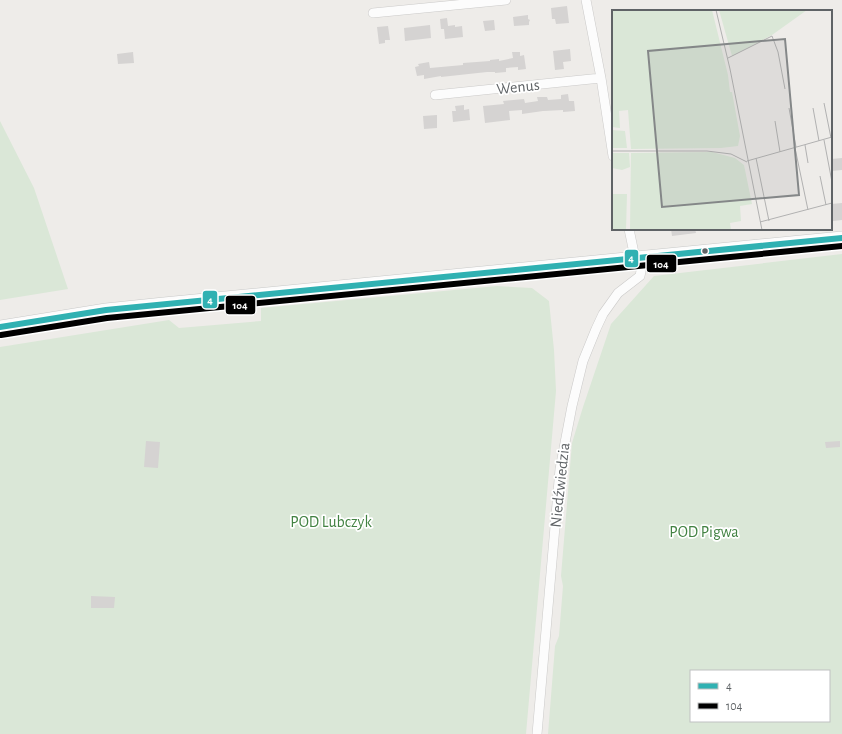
<svg xmlns="http://www.w3.org/2000/svg" width="842" height="734" font-family="'Alegreya Sans',sans-serif">
<rect width="100%" height="100%" fill="#eeece9"/>
<path fill="#dae7d7" fill-rule="evenodd" d="M 0,121 L 34,188 L 68,289 L 0,300 Z
M 842,254 L 842,734 L 548,734 L 555,646 L 559,636 L 563,586 L 561,576 L 572,443 L 583,407 L 611,324 L 654,276 ZM 691,671 L 829,671 L 829,721 L 691,721 Z
M 497,286 L 532,288 L 549,301 L 554,350 L 556,391 L 526,734 L 0,734 L 0,347 L 169,320 L 179,328 L 261,321 L 261,308 Z"/>
<path fill="#d5d3d2" d="M 567,6 L 569,23 L 556,24 L 555,19 L 552,19 L 551,8 Z
M 528,15 L 528,19 L 530,20 L 529,22 L 529,25 L 514,26 L 513,17 Z
M 447,18 L 448,26 L 455,25 L 455,27 L 462,26 L 463,37 L 445,39 L 444,29 L 441,29 L 440,19 Z
M 494,20 L 495,30 L 485,31 L 483,21 Z
M 430,25 L 431,38 L 405,41 L 404,28 Z
M 388,26 L 390,40 L 385,40 L 385,43 L 379,44 L 377,27 Z
M 570,49 L 571,61 L 563,62 L 564,69 L 555,70 L 553,51 Z
M 133,52 L 134,63 L 118,64 L 117,54 Z
M 512,52 L 520,52 L 520,56 L 524,55 L 526,69 L 518,70 L 518,67 L 506,68 L 506,72 L 495,73 L 495,72 L 487,72 L 441,77 L 441,76 L 424,79 L 424,75 L 417,76 L 415,67 L 419,66 L 418,64 L 429,62 L 430,68 L 463,65 L 463,63 L 490,61 L 490,60 L 499,59 L 499,61 L 513,58 Z
M 568,94 L 569,101 L 574,101 L 575,111 L 563,112 L 563,110 L 544,111 L 543,111 L 522,114 L 522,110 L 509,111 L 510,120 L 485,123 L 483,106 L 504,104 L 503,101 L 524,99 L 525,103 L 538,101 L 537,97 L 547,97 L 548,100 L 561,99 L 561,95 Z
M 464,105 L 464,110 L 469,109 L 470,120 L 453,122 L 452,111 L 456,111 L 455,106 Z
M 437,115 L 437,128 L 424,129 L 423,116 Z
M 842,158 L 842,170 L 831,171 L 831,159 Z
M 842,203 L 842,220 L 833,221 L 831,204 Z
M 671,229 L 695,229 L 696,233 L 672,236 Z
M 146,441 L 160,442 L 158,468 L 144,467 Z
M 840,441 L 840,447 L 826,448 L 825,442 Z
M 91,596 L 115,597 L 114,608 L 91,608 Z"/>
<g fill="none" stroke-linecap="round" stroke-linejoin="round">
<g stroke="#cbcac9" stroke-width="10">
<path id="street" d="M 586,0 L 601,78 L 613,156
M 373,13 L 506,0
M 435,95 L 601,78
M 629,229 L 635,258
M 537,734 L 560,469 L 572,406 L 583,361 L 596,329 L 603,314 L 618,293 L 640,276 L 641,271 L 639,258"/>
</g>
<g stroke="#c8c9c8" stroke-width="14">
<path id="secondary" d="M 0,327 L 106,310 L 164,304 L 842,238"/>
</g>
<use href="#street" stroke="#fcfcfc" stroke-width="9"/>
<use href="#secondary" stroke="#fcfcfc" stroke-width="13"/>
<g stroke="#fff" stroke-width="9">
<path id="bus-1" d="M 0,327 L 106,310 L 842,238"/>
</g>
<g stroke="#fff" stroke-width="9">
<path id="bus-2" d="M 1,335 L 107,318 L 842,246"/>
</g>
<use href="#bus-1" stroke="#30b1b2" stroke-width="6"/>
<use href="#bus-2" stroke="#000" stroke-width="6"/>
</g>
<circle fill="#5f6366" stroke="#fff" stroke-width="1.5" cx="705" cy="251" r="3.5"/>
<g text-anchor="middle" dominant-baseline="central" stroke-width="3.5" stroke-linejoin="round" paint-order="stroke">
<g font-size="16" fill="#5f6366" stroke="#fff">
<text transform="translate(518 87) rotate(-6)">Wenus</text>
<text transform="translate(560 485) rotate(-84)">Niedźwiedzia</text>
</g>
<g font-size="16" fill="#428242" stroke="#fff">
<text x="331" y="522">POD Lubczyk</text>
<text x="704" y="532">POD Pigwa</text>
</g>
</g>
<g transform="translate(612 10)">
<rect width="220" height="220" fill="#eeece9"/>
<path d="M 0,0 L 100,0 L 116,65 L 118,82 L 120,82 L 128,126 L 126,136 L 109,138 L 19,139 L 16,100 L 7,101 L 8,118 L 0,117 ZM 107,0 L 195,0 L 160,25 L 120,46 ZM 0,120 L 13,121 L 15,138 L 0,138 ZM 100,142 L 123,148 L 132,155 L 140,194 L 128,196 L 129,211 L 118,213 L 119,220 L 18,220 L 19,143 ZM 0,143 L 17,143 L 18,157 L 10,160 L 0,158 ZM 0,169 L 1,184 L 15,184 L 14,220 L 0,220 Z" fill="#dae7d7"/>
<path fill="none" stroke="#b1b1b1" stroke-width="1" d="M 104,0 L 118,59 L 150,220M 116,48 L 160,26 L 166,42 L 173,79M 212,93 L 219,128M 177,98 L 184,137M 201,98 L 207,131M 163,111 L 168,142M 212,130 L 220,172M 193,135 L 196,153M 183,138 L 196,200M 0,141 L 95,141 L 119,144 L 135,152M 144,148 L 157,211M 135,151 L 220,127M 208,166 L 214,195M 148,212 L 220,193"/>
<path fill="#848788" fill-opacity="0.15" stroke="#848788" stroke-width="2" d="M 173,29 L 187,185 L 50,197 L 36,41 Z"/>
<rect width="220" height="220" fill="none" stroke="#5f6366" stroke-width="2"/>
</g>
<g stroke="#fff" stroke-width="1.5">
<rect x="624" y="249" width="15" height="19" rx="4" fill="#30b1b2"/>
<rect x="646" y="254" width="31" height="19" rx="4" fill="#000"/>
<rect x="202" y="290" width="16" height="19" rx="4" fill="#30b1b2"/>
<rect x="225" y="295" width="31" height="20" rx="4" fill="#000"/>
</g>
<g font-size="11" text-anchor="middle" font-weight="bold" fill="#fff">
<text x="631" y="262">4</text>
<text x="661" y="268">104</text>
<text x="210" y="304">4</text>
<text x="240" y="309">104</text>
</g>
<rect x="690" y="670" width="140" height="52" fill="#ffffff" stroke="#bfc1c2"/>
<rect x="698" y="683" width="20" height="6" fill="#30b1b2" stroke="#bfc1c2"/>
<text x="726" y="690" font-size="12" fill="#5f6366">4</text>
<rect x="698" y="703" width="20" height="6" fill="#000000" stroke="#bfc1c2"/>
<text x="726" y="710" font-size="12" fill="#5f6366">104</text>
</svg>
